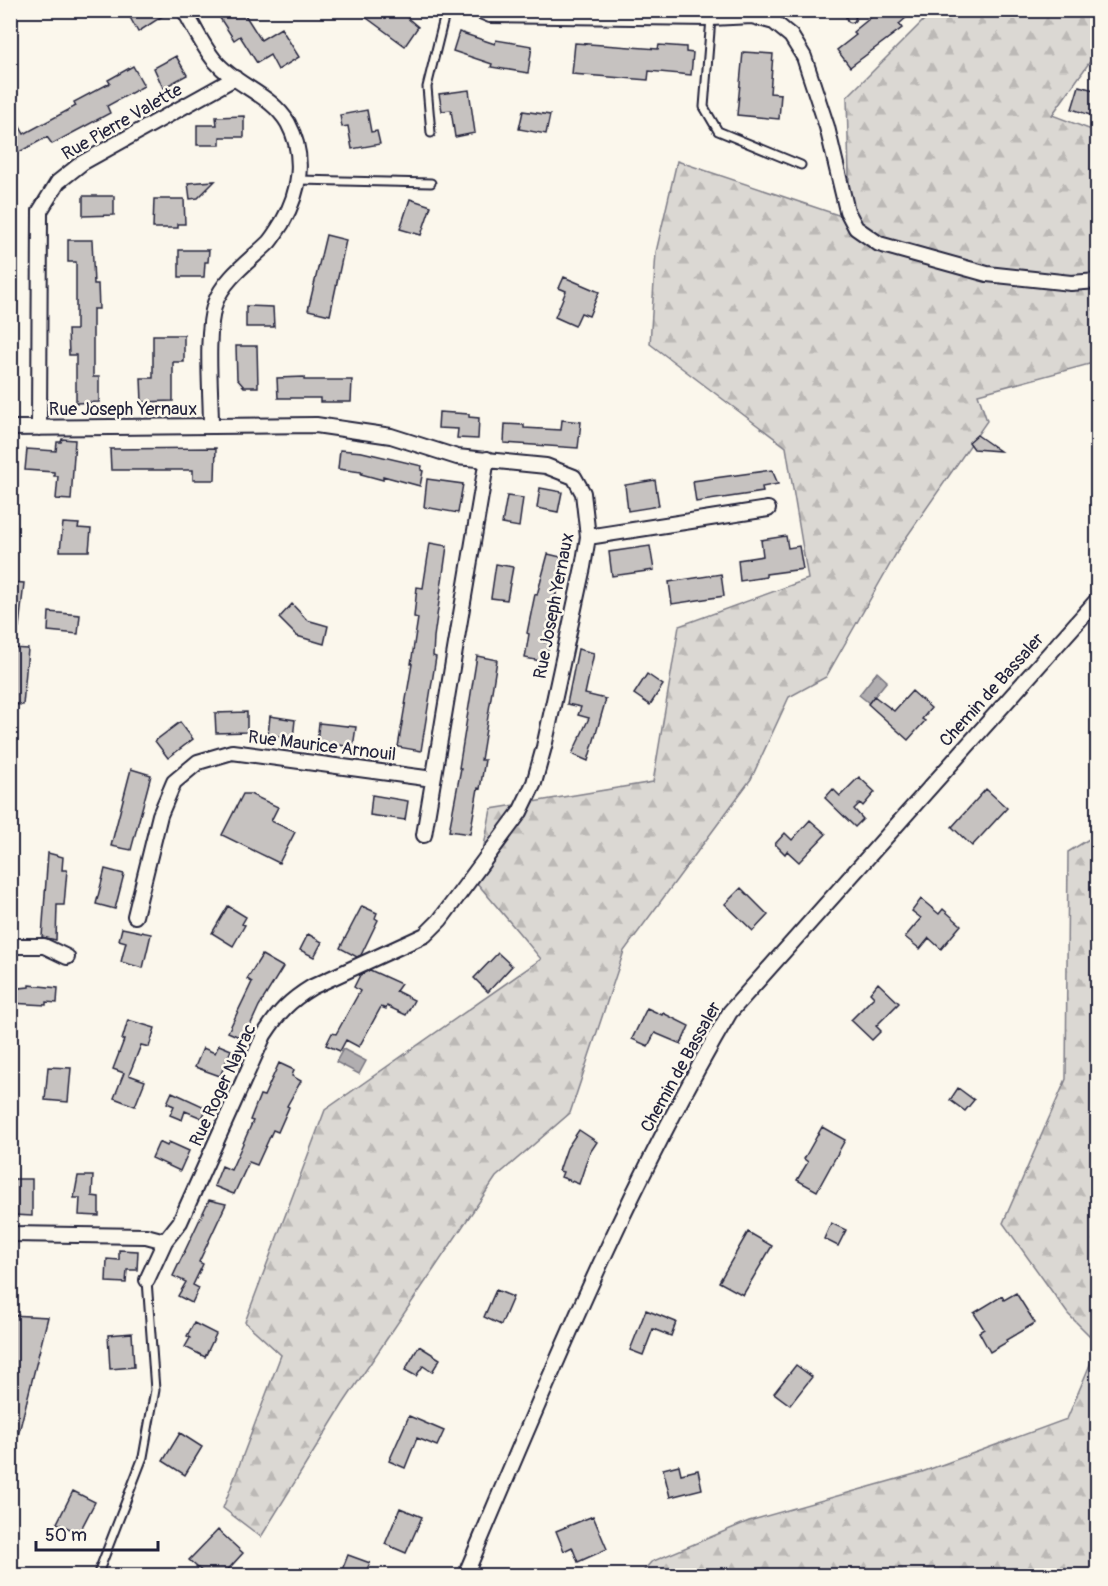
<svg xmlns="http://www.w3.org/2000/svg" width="1108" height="1586" font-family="Pangolin,sans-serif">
<defs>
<pattern id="forest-firs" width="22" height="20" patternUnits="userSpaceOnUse" patternTransform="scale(1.5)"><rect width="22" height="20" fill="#dbd8d3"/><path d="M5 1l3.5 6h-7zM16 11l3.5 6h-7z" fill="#bcb9b6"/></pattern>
</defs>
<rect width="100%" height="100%" fill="#fbf7ec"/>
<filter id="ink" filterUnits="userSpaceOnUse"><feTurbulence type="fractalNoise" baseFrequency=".0167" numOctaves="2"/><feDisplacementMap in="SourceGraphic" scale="12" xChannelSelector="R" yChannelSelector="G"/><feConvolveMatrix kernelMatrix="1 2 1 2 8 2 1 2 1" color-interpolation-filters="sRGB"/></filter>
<g filter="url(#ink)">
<path fill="url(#forest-firs)" stroke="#7e7d87" stroke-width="1.5" d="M 933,11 L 1097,11 L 1097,57 L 1091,60 L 1052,115 L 1097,132 L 1097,362 L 978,394 L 987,421 L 901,545 L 826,677 L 789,697 L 751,779 L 624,951 L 570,1113 L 496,1177 L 343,1404 L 261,1537 L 223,1508 L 281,1355 L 245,1322 L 325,1110 L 541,959 L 477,883 L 491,809 L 653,782 L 679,626 L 808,579 L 786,447 L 650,344 L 656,252 L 677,161 L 850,219 L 847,97 Z
M 1097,834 L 1097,1343 L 1068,1314 L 1003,1223 L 1066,1079 L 1068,852 Z
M 1097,1348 L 1097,1575 L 640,1575 L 651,1562 L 749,1521 L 922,1472 L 1067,1419 Z"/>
<path fill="#b1aeb0" stroke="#787681" stroke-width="1.5" d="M 877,672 L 887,681 L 869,703 L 859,695 Z
M 343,1049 L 366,1061 L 359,1074 L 336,1062 Z"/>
<path fill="#c6c2c0" stroke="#22223b" stroke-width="1.5" d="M 126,10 L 172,10 L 138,32 Z
M 225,10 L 242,10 L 261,40 L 281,28 L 299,57 L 278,70 L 270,55 L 257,63 L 240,36 L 234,40 L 218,15 Z
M 356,10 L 398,10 L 418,27 L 405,46 Z
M 880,10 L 915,10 L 899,24 L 902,28 L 850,67 L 837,50 L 856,35 L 853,32 Z
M 459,32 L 495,44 L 496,40 L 532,46 L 528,73 L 491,67 L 492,64 L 453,51 Z
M 575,43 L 658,49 L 659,45 L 686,47 L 686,52 L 693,53 L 691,75 L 649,71 L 648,80 L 572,74 Z
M 743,52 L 773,54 L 770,93 L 781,94 L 779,119 L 737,115 Z
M 176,56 L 187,75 L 163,88 L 154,68 Z
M 133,66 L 144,86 L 107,106 L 110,113 L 52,144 L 47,137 L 10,157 L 10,109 L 24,134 L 76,106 L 74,102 L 110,83 L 108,80 Z
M 1079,86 L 1098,91 L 1098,115 L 1093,114 L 1093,116 L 1072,109 Z
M 469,90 L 475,133 L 455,137 L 451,110 L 442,111 L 439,94 Z
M 367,110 L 371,132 L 377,131 L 380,144 L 352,149 L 348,126 L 342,127 L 340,115 Z
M 523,111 L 550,115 L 546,134 L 519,129 Z
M 244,116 L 244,137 L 220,137 L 220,145 L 197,145 L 197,125 L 217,125 L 216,117 Z
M 215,181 L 198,198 L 190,199 L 188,183 Z
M 83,196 L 114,196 L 114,215 L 83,216 Z
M 154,199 L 184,199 L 185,224 L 178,224 L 178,228 L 153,228 Z
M 410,199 L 431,206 L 421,235 L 400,229 Z
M 326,235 L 346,240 L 330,315 L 308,310 Z
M 68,240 L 92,240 L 94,284 L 98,284 L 99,309 L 93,309 L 93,377 L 99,377 L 99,402 L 76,403 L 76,355 L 69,355 L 68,330 L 76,330 L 76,262 L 68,262 Z
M 179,250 L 209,250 L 208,262 L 205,262 L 204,277 L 179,277 Z
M 564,277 L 599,292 L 589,316 L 581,313 L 575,326 L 555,317 L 566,291 L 559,288 Z
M 246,306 L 273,307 L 274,327 L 246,327 Z
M 153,335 L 184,335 L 184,362 L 173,362 L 173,401 L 142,402 L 141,378 L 153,378 Z
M 236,346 L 257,346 L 258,387 L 244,387 L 237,379 Z
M 304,377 L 304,380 L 352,380 L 351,402 L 320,402 L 320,398 L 278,398 L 277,378 Z
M 439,412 L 469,414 L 469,417 L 479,418 L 478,439 L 457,438 L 458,429 L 438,428 Z
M 562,420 L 581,422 L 578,448 L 504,443 L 505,424 L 524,425 L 524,428 L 561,430 Z
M 977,435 L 1000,451 L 974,449 L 969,442 Z
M 62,439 L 75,440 L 71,500 L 56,499 L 58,476 L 54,476 L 54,472 L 25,470 L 27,449 L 56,451 L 57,442 L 61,442 Z
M 216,448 L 215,480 L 193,480 L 193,470 L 111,470 L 110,449 Z
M 340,450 L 362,452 L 422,466 L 421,470 L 423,471 L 420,486 L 383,476 L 383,480 L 361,474 L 362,472 L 338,469 Z
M 772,470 L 778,484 L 762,487 L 763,492 L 696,502 L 693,481 Z
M 427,479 L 463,484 L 458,513 L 424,507 Z
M 655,480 L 659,506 L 628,511 L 625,485 Z
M 540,488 L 562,492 L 558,512 L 537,508 Z
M 507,496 L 523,498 L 519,527 L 502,524 Z
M 63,523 L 79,524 L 78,528 L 91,529 L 89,551 L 60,551 Z
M 786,536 L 788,548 L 799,546 L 803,569 L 766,574 L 766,577 L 740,581 L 738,560 L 763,556 L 761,540 Z
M 430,543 L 447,546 L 434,637 L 433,656 L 436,657 L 421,751 L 398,747 L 412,664 L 411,664 L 418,618 L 414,617 L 417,587 L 423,588 Z
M 650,546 L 654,570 L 612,576 L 609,552 Z
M 548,554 L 565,558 L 544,642 L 549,643 L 546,662 L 525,658 L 529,634 L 527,633 L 535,594 L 537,595 Z
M 496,564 L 513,567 L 507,600 L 491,598 Z
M 721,574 L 724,596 L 672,604 L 669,582 Z
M 10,582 L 24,583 L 19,627 L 10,627 Z
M 292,604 L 307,620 L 328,626 L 324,644 L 297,636 L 279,618 Z
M 49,612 L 80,615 L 78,634 L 48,631 Z
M 10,648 L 28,649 L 23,705 L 10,704 Z
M 578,649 L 594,653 L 585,694 L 606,699 L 588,761 L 572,754 L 589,718 L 578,715 L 581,707 L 567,704 Z
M 477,656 L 497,660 L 481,760 L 485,760 L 480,789 L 478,788 L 470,834 L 449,831 L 461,768 L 459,768 Z
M 647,674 L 663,685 L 650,705 L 634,694 Z
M 912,691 L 931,708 L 922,719 L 925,721 L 908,740 L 868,704 L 874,696 L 894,711 Z
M 247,712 L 247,732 L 216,733 L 215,713 Z
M 270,716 L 295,720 L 293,738 L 268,735 Z
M 180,722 L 193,739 L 168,758 L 155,741 Z
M 319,723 L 356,727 L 353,747 L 317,742 Z
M 131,769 L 151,775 L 131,850 L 111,846 Z
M 859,777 L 875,792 L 863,806 L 860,803 L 854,809 L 863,819 L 855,827 L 825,798 L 833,789 L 840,796 Z
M 986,789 L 1007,808 L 972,846 L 952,827 Z
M 243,794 L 250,794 L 278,807 L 271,821 L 295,832 L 279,863 L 222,835 Z
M 372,795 L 408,801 L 405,820 L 370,815 Z
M 810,820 L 826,834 L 799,862 L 787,851 L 785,854 L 775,844 L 785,833 L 792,840 Z
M 48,853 L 63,857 L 62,870 L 67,870 L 64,905 L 57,905 L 56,940 L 42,937 Z
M 105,869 L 124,874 L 115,909 L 96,904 Z
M 741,888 L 768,915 L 753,931 L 725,904 Z
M 921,899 L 939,914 L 943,909 L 961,925 L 941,949 L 929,938 L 920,949 L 905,937 L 921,918 L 912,911 Z
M 228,906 L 246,917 L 242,924 L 245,925 L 233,946 L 212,933 Z
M 362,906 L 377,913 L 375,918 L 378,920 L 361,955 L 357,957 L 340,948 Z
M 122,928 L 151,934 L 143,968 L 121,962 L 126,942 L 119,940 Z
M 308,934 L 322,942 L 314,957 L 300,950 Z
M 498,953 L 512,966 L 488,992 L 474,978 Z
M 262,955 L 283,967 L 259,1006 L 244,1039 L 228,1032 L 252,982 L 247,979 Z
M 370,970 L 401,984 L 396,991 L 414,1000 L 406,1015 L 387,1006 L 386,1009 L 381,1007 L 359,1047 L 346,1040 L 340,1051 L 326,1045 L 332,1033 L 336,1034 L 360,991 L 354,987 L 360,975 Z
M 878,983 L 899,1003 L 876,1026 L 881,1031 L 872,1040 L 851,1020 L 874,997 L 870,993 Z
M 29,985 L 58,988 L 57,1003 L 46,1002 L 46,1005 L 10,1003 L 10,989 L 29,987 Z
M 647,1008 L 662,1015 L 663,1013 L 689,1026 L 681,1044 L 655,1033 L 648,1046 L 632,1039 Z
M 128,1020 L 155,1028 L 149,1047 L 141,1045 L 129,1075 L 145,1081 L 135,1106 L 114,1098 L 124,1073 L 113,1069 L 124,1040 L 122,1040 Z
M 219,1045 L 231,1050 L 220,1076 L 195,1067 L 203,1048 L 215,1053 Z
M 279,1063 L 294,1070 L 292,1076 L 301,1081 L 287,1106 L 289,1107 L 278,1132 L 273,1130 L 257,1165 L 249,1162 L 234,1194 L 231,1193 L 214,1186 L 222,1166 L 231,1170 L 253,1121 L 250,1120 L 260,1095 L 264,1096 Z
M 48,1067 L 71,1068 L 68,1102 L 45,1100 Z
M 958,1088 L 974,1100 L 965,1111 L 950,1100 Z
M 172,1092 L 207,1108 L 202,1118 L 185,1111 L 182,1120 L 170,1115 L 174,1106 L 167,1103 Z
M 822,1127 L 845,1140 L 817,1191 L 797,1180 L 808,1162 L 804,1159 Z
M 579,1130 L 597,1142 L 589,1154 L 579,1184 L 561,1177 L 563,1172 L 559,1171 L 567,1148 Z
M 159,1142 L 167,1146 L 169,1142 L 189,1151 L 180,1171 L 152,1158 Z
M 78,1176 L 93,1176 L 92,1196 L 99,1197 L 99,1216 L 79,1215 L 80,1198 L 74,1198 Z
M 13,1179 L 32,1179 L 32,1216 L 13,1215 Z
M 209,1200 L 226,1204 L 199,1262 L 203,1264 L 193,1285 L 199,1288 L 192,1303 L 178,1296 L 186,1282 L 173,1276 Z
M 831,1223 L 846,1230 L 838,1246 L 824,1239 Z
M 748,1232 L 772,1246 L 743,1295 L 719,1282 Z
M 119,1250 L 138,1251 L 137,1270 L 127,1270 L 126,1283 L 106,1282 L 107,1259 L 119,1260 Z
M 496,1290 L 513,1297 L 501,1325 L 484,1317 Z
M 1016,1293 L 1035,1323 L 1006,1340 L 1007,1342 L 990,1352 L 979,1332 L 984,1329 L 974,1313 L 1002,1296 L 1004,1300 Z
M 646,1310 L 676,1322 L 671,1336 L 653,1329 L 643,1355 L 630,1350 Z
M 10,1315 L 48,1317 L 15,1448 L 10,1448 Z
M 194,1323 L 216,1334 L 205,1357 L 185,1347 L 190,1338 L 187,1336 Z
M 132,1333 L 134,1367 L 110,1369 L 108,1335 Z
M 419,1346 L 440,1359 L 432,1372 L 423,1366 L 416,1376 L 405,1370 Z
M 796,1365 L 812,1377 L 790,1405 L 774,1393 Z
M 409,1416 L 444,1431 L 437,1446 L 417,1438 L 405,1468 L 389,1461 Z
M 180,1433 L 202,1447 L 185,1475 L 163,1461 Z
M 679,1465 L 681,1474 L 698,1470 L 702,1489 L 670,1497 L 663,1469 Z
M 73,1491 L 95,1502 L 79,1533 L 57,1523 Z
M 400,1508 L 422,1517 L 406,1553 L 385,1544 Z
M 593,1516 L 607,1549 L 578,1562 L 572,1547 L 564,1551 L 556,1531 Z
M 218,1530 L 243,1553 L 223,1575 L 206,1575 L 189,1560 Z
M 348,1555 L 370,1563 L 364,1575 L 340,1575 Z"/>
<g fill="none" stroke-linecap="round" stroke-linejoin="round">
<g stroke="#22223b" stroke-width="11">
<path id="lane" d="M 849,10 L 851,18
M 711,18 L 704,107 L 718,131 L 801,165
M 431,133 L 427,87 L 446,10
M 299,180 L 431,183
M 97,1576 L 143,1457 L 155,1390 L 147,1280"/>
</g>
<g stroke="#22223b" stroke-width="18">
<path id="street" d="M 184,10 C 194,27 203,47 215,61 C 236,86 271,94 288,123 C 306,156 300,192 282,223 C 278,229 274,236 269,242 C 251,260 224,278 215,303 C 205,334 211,392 211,426
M 478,10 L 490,15 L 711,18 L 752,16 L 774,22 L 791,36 L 804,57 L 827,127 L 847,211 L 856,228 L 879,244 L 987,274 L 1071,283 L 1098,281
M 10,428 L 316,425 L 391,436 L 457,457 L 546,466 L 574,477 L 583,493 L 588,537 L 583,567 L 544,747 L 534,783 L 520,812 L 440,920 L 425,935 L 312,987 C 289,1001 279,1012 264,1035 L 180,1222 L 165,1241 L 147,1280
M 39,428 L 40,211 L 58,182 L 82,163 L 235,78
M 588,537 L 768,509
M 424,835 L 487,459
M 135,916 L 160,815 L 174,782 L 198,762 L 232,752 L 433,779
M 10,946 L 44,946 L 67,957
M 10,1234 L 146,1236 L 165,1241
M 465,1576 C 546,1385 625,1191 730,1012 L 1098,599"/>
</g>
<use href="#lane" stroke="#fbf7ec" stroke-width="7"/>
<use href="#street" stroke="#fbf7ec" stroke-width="14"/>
</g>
</g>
<g text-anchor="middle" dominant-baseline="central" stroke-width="5" stroke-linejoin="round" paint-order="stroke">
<g font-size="18" fill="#22223b" stroke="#fbf7ec">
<text transform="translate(122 122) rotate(-30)">Rue Pierre Valette</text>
<text x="123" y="409">Rue Joseph Yernaux</text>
<text transform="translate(554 606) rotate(-79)">Rue Joseph Yernaux</text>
<text transform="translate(992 690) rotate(-48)">Chemin de Bassaler</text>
<text transform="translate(322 746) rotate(7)">Rue Maurice Arnouil</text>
<text transform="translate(681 1067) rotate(-61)">Chemin de Bassaler</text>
<text transform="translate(223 1085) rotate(-65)">Rue Roger Nayrac</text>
</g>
</g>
<rect width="1108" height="1586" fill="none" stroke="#fbf7ec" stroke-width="36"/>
<rect x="18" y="18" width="1072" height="1550" fill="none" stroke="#22223b" stroke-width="2" filter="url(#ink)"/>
<path d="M36 1541v9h122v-9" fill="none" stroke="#22223b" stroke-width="3"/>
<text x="45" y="1541" font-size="18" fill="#22223b" stroke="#fbf7ec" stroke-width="4.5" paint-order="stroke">50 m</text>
</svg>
